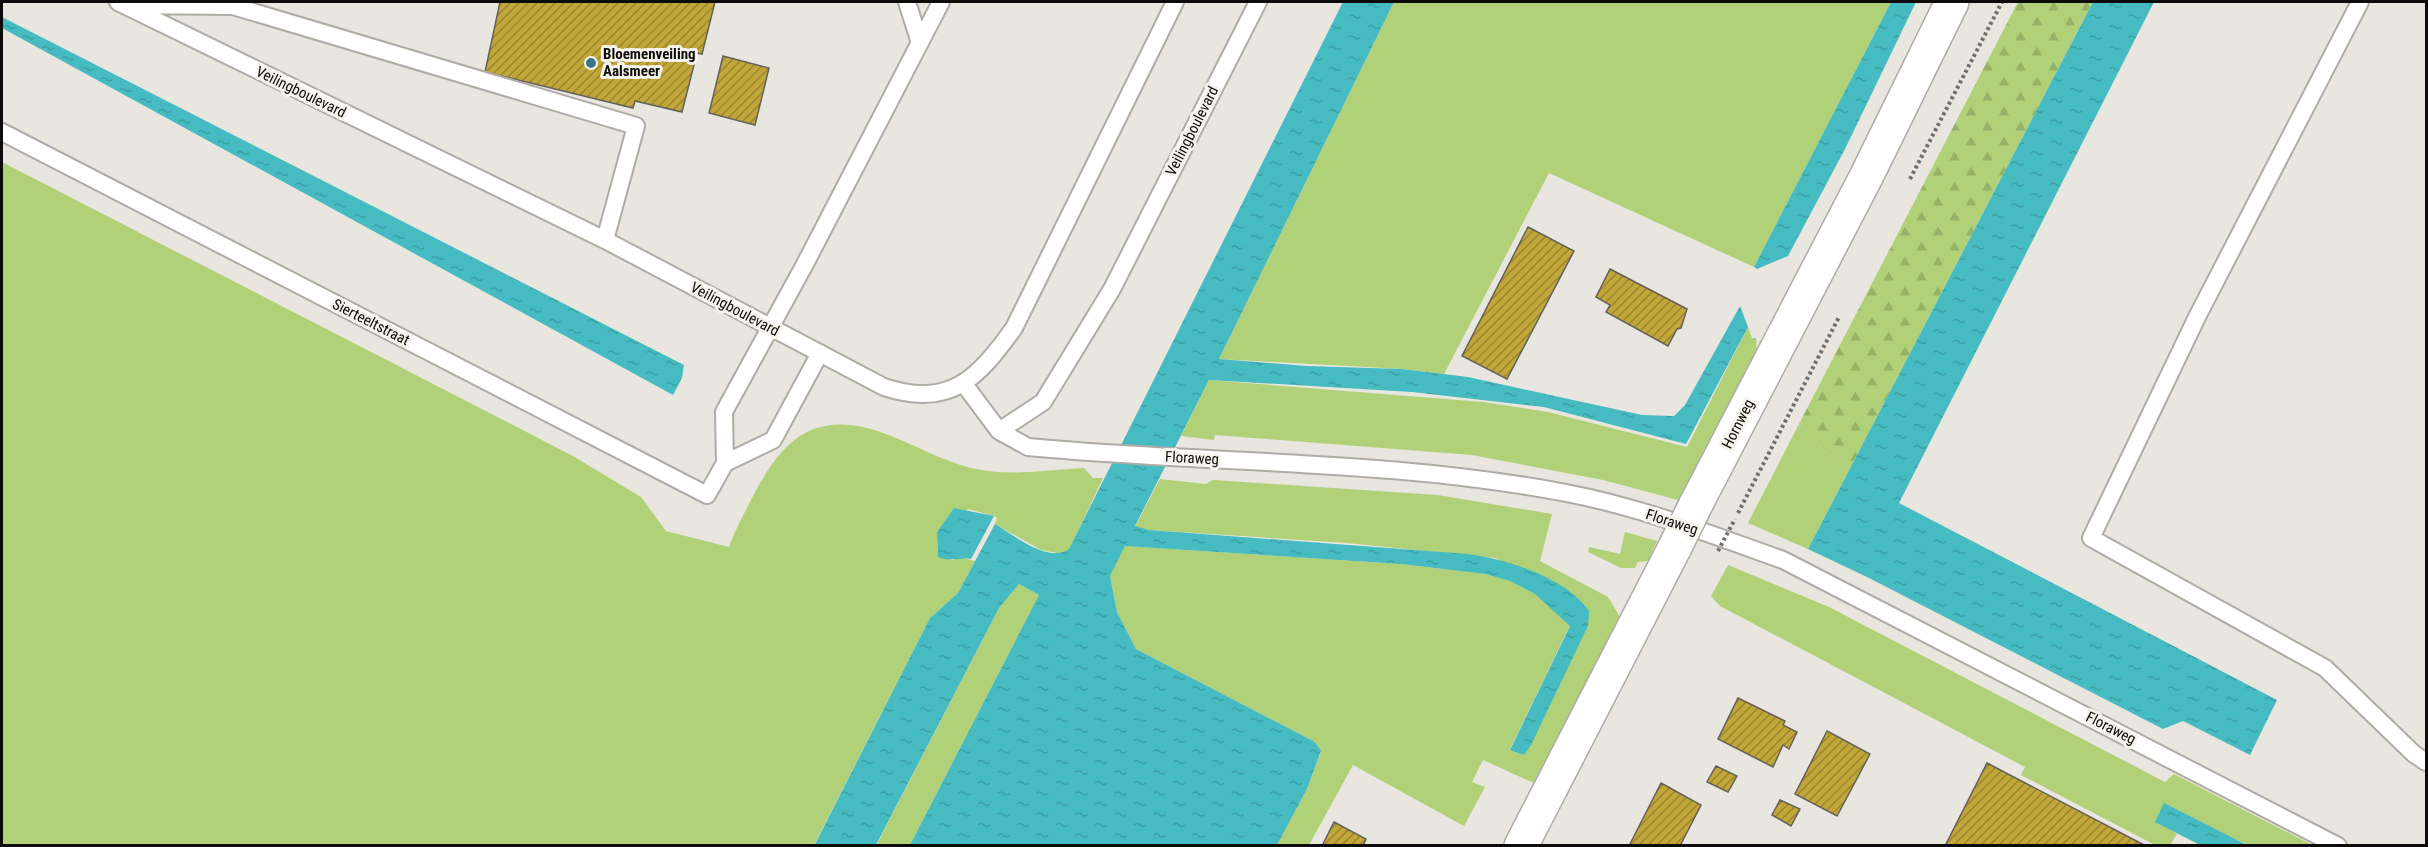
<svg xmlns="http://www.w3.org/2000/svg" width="2428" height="847" font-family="'Roboto Condensed',sans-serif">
<defs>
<pattern id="forest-firs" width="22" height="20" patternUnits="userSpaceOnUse" patternTransform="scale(1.5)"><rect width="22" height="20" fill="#b0d177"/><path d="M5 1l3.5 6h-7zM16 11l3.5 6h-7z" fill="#96b266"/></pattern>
<pattern id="water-ripples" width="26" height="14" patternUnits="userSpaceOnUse" patternTransform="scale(1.5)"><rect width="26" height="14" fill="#46bbc1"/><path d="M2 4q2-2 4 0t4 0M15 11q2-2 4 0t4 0" fill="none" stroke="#3ca0a4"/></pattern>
<pattern id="building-hatch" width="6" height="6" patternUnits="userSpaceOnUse" patternTransform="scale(1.5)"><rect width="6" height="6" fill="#c1a639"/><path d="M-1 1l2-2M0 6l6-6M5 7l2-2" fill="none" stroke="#9b862e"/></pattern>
</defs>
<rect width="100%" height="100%" fill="#e8e6df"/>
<path fill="#b0d177" d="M 1394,2 L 1891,2 L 1754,267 L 1549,173 L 1444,374 L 1402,369 L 1219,359 Z
M 2,162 L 573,456 L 641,497 L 666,531 L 729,547 C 735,530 744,514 752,498 C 783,438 815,408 886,434 C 915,445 941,460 971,468 C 1008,477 1047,470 1084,468 L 1093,478 L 1103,478 L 1069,550 L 1062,554 L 1041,550 L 995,524 L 997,518 L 994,516 L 968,509 L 937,532 L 938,557 L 953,560 L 959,557 L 975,561 L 958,593 L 930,618 L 814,845 L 2,845 Z
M 1748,327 L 1752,338 L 1756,338 L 1757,351 L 1678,500 L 1603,480 L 1472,455 L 1215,435 L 1214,440 L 1181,436 L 1209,380 L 1483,402 L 1548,412 L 1687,447 Z
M 1799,424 L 1847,474 L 1808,549 L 1748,523 Z
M 1160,479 L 1206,484 L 1213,480 L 1438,495 L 1552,514 L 1540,561 L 1608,597 L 1620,617 L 1534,783 L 1483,760 L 1472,782 L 1485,787 L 1464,826 L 1353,765 L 1309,845 L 1277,845 L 1307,789 L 1321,752 L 1315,742 L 1136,649 L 1117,612 L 1110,576 L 1125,546 L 1401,564 L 1485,574 L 1510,581 L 1535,594 L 1570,625 L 1510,749 L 1524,755 L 1588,626 L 1496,558 L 1347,543 L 1149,530 L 1135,527 Z
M 1625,532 L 1657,541 L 1648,561 L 1638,562 L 1635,568 L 1621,568 L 1588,552 L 1589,547 L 1620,554 Z
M 1728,565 L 1829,607 L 2165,782 L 2174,774 L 2312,845 L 2248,845 L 2178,813 L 2165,826 L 2177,834 L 2170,845 L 2155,845 L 2021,775 L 2025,767 L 1720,606 L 1711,596 Z
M 1019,584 L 1039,595 L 910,845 L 876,846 L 999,608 Z"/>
<path fill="url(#forest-firs)" d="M 2018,2 L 2093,2 L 1847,474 L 1799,424 Z"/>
<path fill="url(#water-ripples)" d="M 1343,2 L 1394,2 L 1219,359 L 1307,366 L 1402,369 L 1468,377 L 1642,415 L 1674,416 L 1685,405 L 1740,306 L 1748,327 L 1686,444 L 1544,407 L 1412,392 L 1209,380 L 1135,526 L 1149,530 L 1468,554 C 1507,559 1566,578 1589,611 L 1588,626 L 1531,745 L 1524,755 L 1510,750 L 1570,626 L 1535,594 L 1510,581 L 1485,574 L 1401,564 L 1125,546 L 1110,576 L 1117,612 L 1136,649 L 1315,742 L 1321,751 L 1307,789 L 1277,845 L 910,845 L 1039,595 L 1019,584 L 999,608 L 876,845 L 814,846 L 930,618 L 958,593 L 995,524 C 1014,535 1047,564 1069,549 Z
M 1891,2 L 1916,2 L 1845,149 L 1788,256 L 1757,269 L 1754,267 Z
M 2093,2 L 2154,2 L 1899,503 L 2277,700 L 2250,755 L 2183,721 L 2163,729 L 1867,577 L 1808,549 Z
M 2,17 L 684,365 L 682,378 L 673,395 L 2,28 Z
M 954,508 L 994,516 L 971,559 C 959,557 949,562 938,557 L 937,532 Z
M 2164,803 L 2247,845 L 2200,845 L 2155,822 Z"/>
<path fill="url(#building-hatch)" stroke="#63615b" stroke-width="1.5" d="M 500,2 L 715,2 L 702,54 L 697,53 L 682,112 L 635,101 L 633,108 L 485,72 Z
M 723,56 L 769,68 L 755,125 L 709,113 Z
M 1528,227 L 1574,251 L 1507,379 L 1462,356 Z
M 1610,269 L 1687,309 L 1681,328 L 1677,329 L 1668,346 L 1606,312 L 1610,305 L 1596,297 Z
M 1738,698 L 1785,721 L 1783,725 L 1797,732 L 1789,749 L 1783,745 L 1773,767 L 1718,739 Z
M 1827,731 L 1870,754 L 1837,816 L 1795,794 Z
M 1987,763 L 2146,846 L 1945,846 Z
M 1716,766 L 1737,776 L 1728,792 L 1707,782 Z
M 1661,783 L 1701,805 L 1680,846 L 1632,846 L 1630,844 Z
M 1780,800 L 1800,809 L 1791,826 L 1772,815 Z
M 1334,822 L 1366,839 L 1363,846 L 1322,846 Z"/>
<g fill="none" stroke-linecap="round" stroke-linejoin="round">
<g stroke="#aeaca5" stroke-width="20">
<path id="lane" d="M 118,2 L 605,240 L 884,387 C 950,409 978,378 1014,328 L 1175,2
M 907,2 L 920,43
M 2360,2 L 2197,317 L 2091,538 L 2325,668 L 2414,754 L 2426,762
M 131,5 L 233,6 L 636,126 L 605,240
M 2,132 L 707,495 L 725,463 L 724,412 L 805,264 L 941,2
M 964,384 L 999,431 L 1028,447 C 1207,464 1389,459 1566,493 C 1641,507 1712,535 1783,560 L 2338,846
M 999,431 L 1043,402 L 1112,289 L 1258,2
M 725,463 L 773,440 L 820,353"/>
</g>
<g stroke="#aeaca5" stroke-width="36">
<path id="street" d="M 1695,506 L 1867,175 L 1952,2
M 1521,846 L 1675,547"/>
</g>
<path stroke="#716f6b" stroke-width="4" stroke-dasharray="3 3" stroke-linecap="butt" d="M 1910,179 L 2002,2
M 1738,513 L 1839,317"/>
<use href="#lane" stroke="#fff" stroke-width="16"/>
<use href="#street" stroke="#fff" stroke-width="33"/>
<g stroke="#aeaca5" stroke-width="36" stroke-linecap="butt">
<path id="street-bridge" d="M 1675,547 L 1695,506"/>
</g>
<path stroke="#716f6b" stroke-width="4" stroke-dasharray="3 3" stroke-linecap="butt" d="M 1718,551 L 1735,519"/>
<use href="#street-bridge" stroke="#fff" stroke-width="33"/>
</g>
<circle fill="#3a758d" stroke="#f6f4ec" stroke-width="2" cx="591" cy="63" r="6"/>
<g text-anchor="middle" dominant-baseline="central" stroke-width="6" stroke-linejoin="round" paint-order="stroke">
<g font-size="15" font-weight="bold" fill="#0d0c0a" stroke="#f6f4ec" text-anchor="start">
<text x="603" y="54">Bloemenveiling<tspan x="603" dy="17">Aalsmeer</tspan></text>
</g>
<g font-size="15" fill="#0d0c0a" stroke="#f6f4ec">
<text transform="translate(301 92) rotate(26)">Veilingboulevard</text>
<text transform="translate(1192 131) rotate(-63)">Veilingboulevard</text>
<text transform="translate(735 309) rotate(28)">Veilingboulevard</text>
<text transform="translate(371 322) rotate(27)">Sierteeltstraat</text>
<text transform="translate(1738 424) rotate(-63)">Hornweg</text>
<text transform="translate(1192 458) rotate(3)">Floraweg</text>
<text transform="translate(1672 522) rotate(18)">Floraweg</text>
<text transform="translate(2111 728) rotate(27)">Floraweg</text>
</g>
</g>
<rect width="2428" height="847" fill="none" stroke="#0d0c0a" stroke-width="6"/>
</svg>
